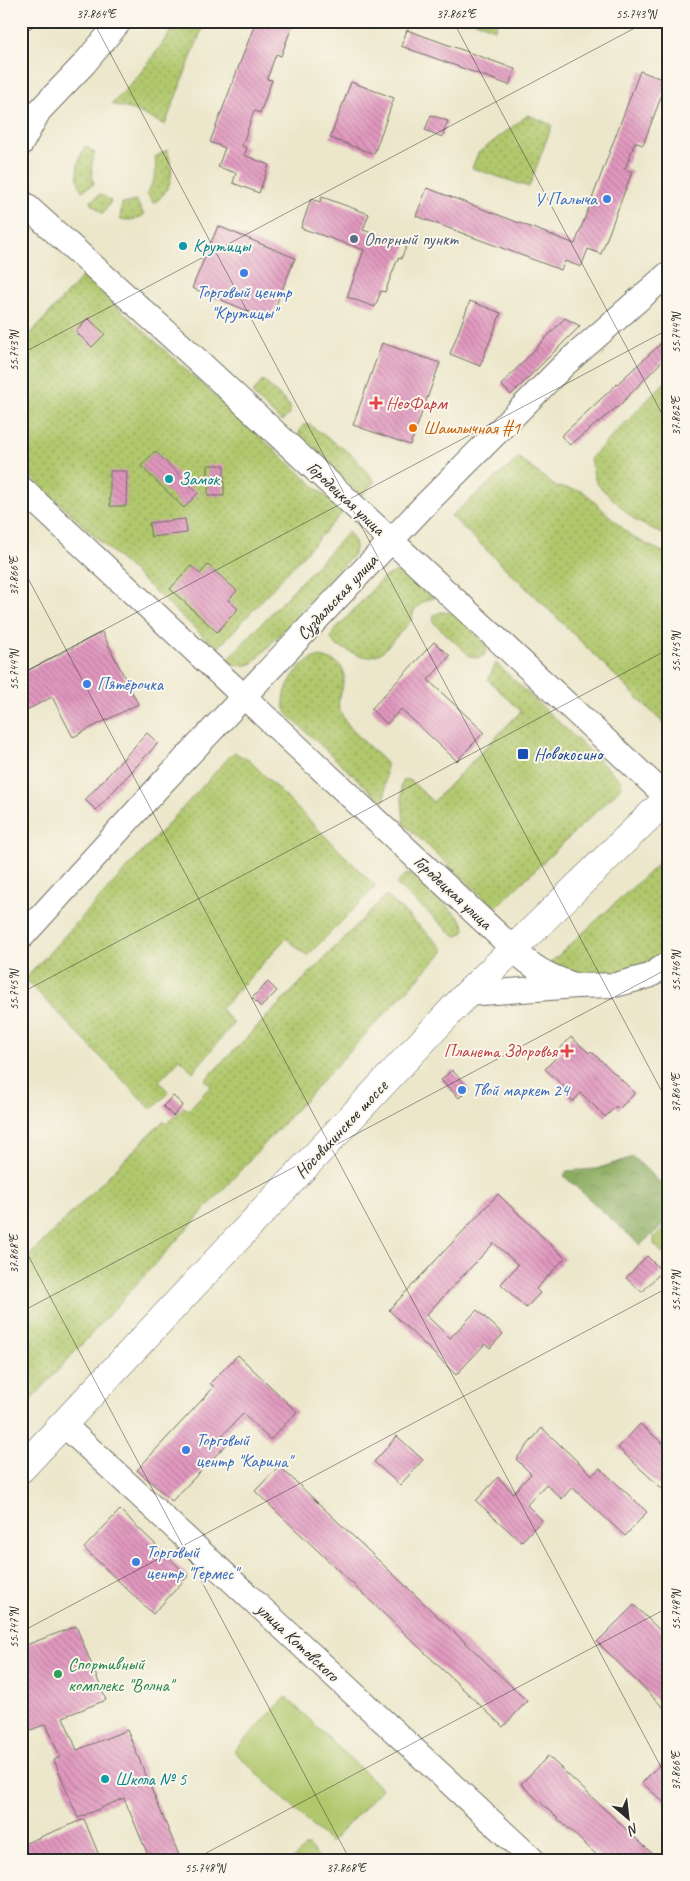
<svg xmlns="http://www.w3.org/2000/svg" width="690" height="1881" font-family="Caveat,sans-serif">
<defs>
<pattern id="grass-dots" width="8" height="8" patternUnits="userSpaceOnUse" patternTransform="scale(1.25)"><rect width="8" height="8" fill="#b0c76c"/><path d="M2 2h.1M6 6h.1" fill="none" stroke="#8fa259" stroke-width="1.8" stroke-linecap="round"/></pattern>
<pattern id="forest-crowns" width="20" height="18" patternUnits="userSpaceOnUse" patternTransform="scale(1.25)"><rect width="20" height="18" fill="#8cac60"/><path d="M2 6a3 3 0 1 1 6 0M12 15a3 3 0 1 1 6 0" fill="none" stroke="#738c4f"/></pattern>
<pattern id="building-back-hatch" width="6" height="6" patternUnits="userSpaceOnUse" patternTransform="scale(1.25)"><rect width="6" height="6" fill="#e198bf"/><path d="M-1 5l2 2M0 0l6 6M5-1l2 2" fill="none" stroke="#b77c9b"/></pattern>
</defs>
<rect width="100%" height="100%" fill="#fbf7ec"/>
<filter id="ink" filterUnits="userSpaceOnUse"><feTurbulence type="fractalNoise" baseFrequency=".02" numOctaves="2"/><feDisplacementMap in="SourceGraphic" scale="10" xChannelSelector="R" yChannelSelector="G"/><feConvolveMatrix kernelMatrix="1 2 1 2 8 2 1 2 1" color-interpolation-filters="sRGB"/></filter>
<filter id="wash" filterUnits="userSpaceOnUse"><feTurbulence type="fractalNoise" baseFrequency=".0096" numOctaves="4" result="noise"/><feDisplacementMap in="SourceGraphic" scale="20" xChannelSelector="R" yChannelSelector="G"/><feGaussianBlur stdDeviation="1.12" result="paint"/><feColorMatrix in="noise" values="0 0 0 0 0 0 0 0 0 0 0 0 0 0 0 0 0 1.4 0 .05"/><feComposite in="paint" operator="in"/></filter>
<g filter="url(#wash)">
<rect width="100%" height="100%" fill="#ece7cb"/>
<path fill="url(#grass-dots)" stroke="#6e794c" d="M 177,21 L 205,21 L 165,125 L 136,111 L 112,104 C 137,79 158,52 177,21 Z
M 528,115 L 552,125 L 529,187 L 472,168 L 478,153 Z
M 85,146 L 95,153 C 90,164 91,172 94,184 L 82,191 C 74,174 77,162 85,146 Z
M 167,150 C 175,174 173,187 154,204 L 147,193 C 155,180 157,172 155,157 Z
M 100,194 L 111,201 L 103,214 L 90,202 Z
M 136,200 L 144,215 C 135,220 130,221 120,219 L 122,203 L 129,203 Z
M 83,276 L 343,512 L 217,649 L 21,468 L 21,344 Z
M 669,378 L 669,537 L 636,521 L 596,483 L 590,459 Z
M 263,380 L 290,406 C 290,414 288,417 281,421 L 252,394 Z
M 308,424 L 351,454 L 375,481 L 361,496 L 299,439 C 298,434 300,430 303,425 Z
M 519,458 L 555,486 L 583,491 L 632,537 L 669,555 L 669,729 L 545,606 L 451,516 Z
M 348,532 C 355,539 356,544 354,554 L 253,663 C 242,667 237,667 227,660 Z
M 395,572 L 403,572 L 433,598 L 423,602 L 414,610 L 412,620 L 381,653 L 370,657 L 360,656 L 335,645 L 331,638 L 334,631 L 383,578 Z
M 441,612 L 454,613 L 485,643 L 487,649 L 484,656 L 477,658 L 470,656 L 433,622 L 434,615 Z
M 316,657 C 324,657 328,659 335,662 C 356,673 333,695 340,711 C 348,730 372,748 386,763 L 385,800 L 381,801 L 288,715 C 287,712 284,708 284,704 C 283,685 299,664 316,657 Z
M 496,663 L 621,781 L 622,787 L 495,908 L 404,824 L 401,786 L 404,780 L 410,780 L 433,802 L 521,711 L 488,680 Z
M 234,752 L 250,761 L 376,887 L 307,956 L 286,938 L 221,1009 L 234,1023 L 193,1072 L 180,1059 L 159,1081 L 169,1093 L 151,1109 L 25,979 Z
M 669,854 L 669,947 C 636,978 590,983 550,963 Z
M 406,874 L 411,874 L 461,919 L 465,928 L 464,932 L 458,936 L 453,935 L 396,884 Z
M 386,895 L 443,948 L 443,952 L 332,1070 L 21,1411 L 21,1264 L 163,1121 L 166,1124 L 184,1107 L 188,1110 L 211,1086 L 205,1080 Z"/>
<path fill="url(#forest-crowns)" stroke="#5c6c46" d="M 633,1157 L 669,1191 L 669,1220 L 640,1245 L 564,1176 L 567,1171 L 596,1169 Z"/>
<path fill="#b0c76c" stroke="#6e794c" d="M 474,21 L 498,21 L 495,29 Z
M 668,1224 L 669,1224 L 669,1260 L 654,1244 L 654,1237 Z
M 286,1697 L 382,1789 L 330,1843 L 234,1751 Z
M 307,1845 L 322,1860 L 292,1860 Z"/>
<g id="blocks">
<path fill="url(#building-back-hatch)" d="M 256,21 L 294,21 L 281,56 L 276,54 L 267,79 L 272,80 L 260,113 L 254,111 L 242,146 L 247,148 L 244,155 L 269,165 L 259,193 L 233,183 L 236,173 L 218,167 L 225,148 L 210,142 Z
M 407,30 L 515,69 L 509,85 L 401,46 Z
M 640,71 L 667,81 L 643,145 L 635,142 L 625,169 L 632,172 L 601,254 L 588,249 L 581,267 L 565,261 L 561,270 L 416,216 L 427,188 L 575,244 Z
M 351,82 L 394,98 L 374,154 L 330,138 Z
M 431,115 L 448,121 L 442,137 L 425,130 Z
M 322,197 L 369,214 L 363,230 L 392,240 L 394,237 L 408,242 L 401,259 L 398,258 L 385,292 L 381,291 L 375,307 L 347,297 L 364,250 L 301,228 L 311,199 L 320,202 Z
M 218,226 L 295,258 L 270,320 L 192,288 Z
M 470,301 L 501,313 L 480,366 L 450,354 Z
M 88,318 L 105,334 L 92,347 L 76,332 Z
M 565,318 L 580,326 L 511,395 L 501,385 Z
M 669,336 L 669,354 L 621,404 L 570,445 L 561,436 Z
M 382,343 L 440,363 L 410,445 L 353,425 Z
M 155,451 L 198,493 L 184,508 L 141,466 Z
M 208,465 L 224,465 L 224,496 L 208,496 Z
M 110,471 L 127,471 L 126,506 L 110,506 Z
M 185,519 L 187,533 L 151,537 L 149,523 Z
M 208,565 L 237,591 L 228,600 L 238,609 L 217,632 L 170,589 L 191,566 L 200,574 Z
M 102,632 L 138,704 L 73,737 L 52,697 L 21,713 L 21,674 Z
M 434,642 L 450,656 L 428,680 L 484,732 L 457,761 L 401,709 L 387,724 L 371,709 Z
M 147,733 L 158,743 L 96,810 L 85,800 Z
M 268,982 L 277,991 L 261,1007 L 252,998 Z
M 571,1037 L 589,1053 L 591,1051 L 635,1093 L 619,1109 L 616,1106 L 605,1117 L 581,1093 L 573,1101 L 561,1089 L 563,1086 L 545,1069 L 562,1051 L 560,1049 Z
M 452,1070 L 469,1088 L 459,1098 L 441,1080 Z
M 173,1096 L 183,1105 L 173,1116 L 163,1106 Z
M 498,1194 L 565,1258 L 536,1289 L 540,1293 L 526,1308 L 501,1284 L 518,1265 L 494,1243 L 426,1315 L 450,1338 L 477,1310 L 503,1334 L 490,1348 L 485,1344 L 456,1375 L 389,1310 Z
M 647,1256 L 662,1271 L 642,1292 L 626,1278 Z
M 238,1355 L 297,1412 L 270,1440 L 243,1414 L 219,1439 L 226,1445 L 172,1501 L 137,1470 L 214,1387 L 210,1383 Z
M 640,1424 L 669,1448 L 669,1495 L 618,1448 Z
M 542,1428 L 592,1475 L 600,1468 L 647,1512 L 625,1536 L 572,1487 L 562,1499 L 546,1484 L 527,1505 L 542,1520 L 521,1542 L 476,1501 L 498,1477 L 513,1493 L 531,1474 L 516,1459 Z
M 397,1436 L 423,1460 L 400,1485 L 374,1462 Z
M 279,1466 L 527,1701 L 503,1727 L 255,1491 Z
M 120,1510 L 188,1576 L 153,1614 L 84,1548 Z
M 634,1605 L 669,1639 L 669,1713 L 597,1642 Z
M 76,1626 L 106,1700 L 63,1717 L 77,1750 L 127,1730 L 181,1860 L 150,1860 L 124,1798 L 78,1818 L 54,1760 L 60,1757 L 46,1724 L 21,1734 L 21,1647 Z
M 669,1755 L 669,1807 L 642,1783 Z
M 548,1756 L 659,1860 L 602,1860 L 521,1784 Z
M 84,1819 L 101,1860 L 21,1860 L 21,1845 Z"/>
</g>
</g>
<g filter="url(#ink)">
<use href="#blocks" fill-opacity="0" stroke="#6f6d63" stroke-width="1"/>
<g fill="none" stroke-linecap="round" stroke-linejoin="round">
<g stroke="#6f6d63" stroke-width="26">
<path id="minor" d="M 21,144 L 39,111 L 84,64 L 120,21
M 21,201 L 193,356 L 669,799
M 21,488 L 522,957 C 539,972 556,979 577,986
M 21,938 L 163,782 L 421,509 L 564,365 L 669,273
M 467,994 L 577,986 L 615,985 L 649,976 L 669,963
M 63,1424 L 533,1860"/>
</g>
<g stroke="#6f6d63" stroke-width="29">
<path id="major" d="M 21,1469 L 467,994 L 669,797"/>
</g>
<use href="#minor" stroke="#fff" stroke-width="24"/>
<use href="#major" stroke="#fff" stroke-width="28"/>
</g>
</g>
<path fill="none" stroke="#2b2b2b" stroke-width="1" stroke-opacity="0.45" d="M 93,21 L 669,1105M 453,21 L 669,427M 21,35 L 47,21M 21,354 L 648,21M 21,565 L 669,1782M 21,674 L 669,329M 21,993 L 669,649M 21,1242 L 350,1860M 21,1312 L 669,968M 21,1632 L 669,1287M 193,1860 L 669,1607"/>
<g fill="#3f7fe0" stroke="#fbf7ec" stroke-width="2">
<circle cx="607" cy="199" r="5"/>
<circle cx="244" cy="273" r="5"/>
<circle cx="87" cy="684" r="5"/>
<circle cx="462" cy="1090" r="5"/>
<circle cx="186" cy="1450" r="5"/>
<circle cx="136" cy="1562" r="5"/>
</g>
<circle fill="#5c6f8a" stroke="#fbf7ec" stroke-width="2" cx="354" cy="239" r="5"/>
<g fill="#0f9aa8" stroke="#fbf7ec" stroke-width="2">
<circle cx="183" cy="246" r="5"/>
<circle cx="169" cy="479" r="5"/>
<circle cx="105" cy="1779" r="5"/>
</g>
<g fill="#e0444e" stroke="#fbf7ec" stroke-width="2">
<path d="M373.5 395.5h5v5h5v5h-5v5h-5v-5h-5v-5h5z"/>
<path d="M564.5 1043.5h5v5h5v5h-5v5h-5v-5h-5v-5h5z"/>
</g>
<circle fill="#e8710a" stroke="#fbf7ec" stroke-width="2" cx="413" cy="428" r="5"/>
<rect fill="#1a4fb4" stroke="#fbf7ec" stroke-width="2" x="517" y="748" width="12" height="12" rx="2.5"/>
<circle fill="#2e9e5b" stroke="#fbf7ec" stroke-width="2" cx="58" cy="1674" r="5"/>
<g text-anchor="middle" dominant-baseline="central" stroke-width="4" stroke-linejoin="round" paint-order="stroke">
<g font-size="18" fill="#366cbe" stroke="#fbf7ec" text-anchor="start">
<text x="597" y="199" text-anchor="end">У Палыча</text>
<text x="244" y="292" text-anchor="middle">Торговый центр<tspan x="244" dy="21">"Крутицы"</tspan></text>
<text x="97" y="684">Пятёрочка</text>
<text x="472" y="1090">Твой маркет 24</text>
<text x="196" y="1440">Торговый<tspan x="196" dy="21">центр "Карина"</tspan></text>
<text x="146" y="1552">Торговый<tspan x="146" dy="21">центр "Гермес"</tspan></text>
</g>
<g font-size="18" fill="#4e5e75" stroke="#fbf7ec" text-anchor="start">
<text x="364" y="239">Опорный пункт</text>
</g>
<g font-size="18" fill="#0d838f" stroke="#fbf7ec" text-anchor="start">
<text x="193" y="246">Крутицы</text>
<text x="179" y="479">Замок</text>
<text x="115" y="1779">Школа № 5</text>
</g>
<g font-size="18" fill="#be3a42" stroke="#fbf7ec" text-anchor="start">
<text x="386" y="403">НеоФарм</text>
<text x="557" y="1051" text-anchor="end">Планета Здоровья</text>
</g>
<g font-size="18" fill="#c56008" stroke="#fbf7ec" text-anchor="start">
<text x="423" y="428">Шашлычная #1</text>
</g>
<g font-size="18" fill="#2b2b2b" stroke="#fbf7ec">
<text transform="translate(346 498) rotate(43)">Городецкая улица</text>
<text transform="translate(337 597) rotate(-47)">Суздальская улица</text>
<text transform="translate(453 892) rotate(43)">Городецкая улица</text>
<text transform="translate(341 1129) rotate(-47)">Носовихинское шоссе</text>
<text transform="translate(298 1642) rotate(43)">улица Котовского</text>
</g>
<g font-size="18" fill="#164399" stroke="#fbf7ec" text-anchor="start">
<text x="534" y="754">Новокосино</text>
</g>
<g font-size="18" fill="#27864d" stroke="#fbf7ec" text-anchor="start">
<text x="68" y="1664">Спортивный<tspan x="68" dy="21">комплекс "Волна"</tspan></text>
</g>
</g>
<rect width="690" height="1881" fill="none" stroke="#fbf7ec" stroke-width="55"/>
<g transform="translate(628 1818) rotate(152)" stroke="#fbf7ec" stroke-width="4" paint-order="stroke">
<path d="M0-4L9 19L0 12L-9 19Z" fill="#2b2b2b"/>
<text y="-8" font-size="14" font-weight="bold" text-anchor="middle" fill="#2b2b2b">N</text>
</g>
<rect x="28" y="28" width="634" height="1826" fill="none" stroke="#2b2b2b" stroke-width="2"/>
<g font-size="12" text-anchor="middle" fill="#2b2b2b">
<text x="96" y="18">37.864°E</text>
<text x="456" y="18">37.862°E</text>
<text x="636" y="18">55.743°N</text>
<text transform="translate(676 333) rotate(-90)" y="4">55.744°N</text>
<text transform="translate(14 351) rotate(-90)" y="4">55.743°N</text>
<text transform="translate(676 416) rotate(-90)" y="4">37.862°E</text>
<text transform="translate(14 576) rotate(-90)" y="4">37.866°E</text>
<text transform="translate(676 652) rotate(-90)" y="4">55.745°N</text>
<text transform="translate(14 670) rotate(-90)" y="4">55.744°N</text>
<text transform="translate(676 971) rotate(-90)" y="4">55.746°N</text>
<text transform="translate(14 990) rotate(-90)" y="4">55.745°N</text>
<text transform="translate(676 1093) rotate(-90)" y="4">37.864°E</text>
<text transform="translate(14 1254) rotate(-90)" y="4">37.868°E</text>
<text transform="translate(676 1291) rotate(-90)" y="4">55.747°N</text>
<text transform="translate(676 1610) rotate(-90)" y="4">55.748°N</text>
<text transform="translate(14 1628) rotate(-90)" y="4">55.747°N</text>
<text transform="translate(676 1771) rotate(-90)" y="4">37.866°E</text>
<text x="205" y="1872">55.748°N</text>
<text x="346" y="1872">37.868°E</text>
</g>
</svg>
